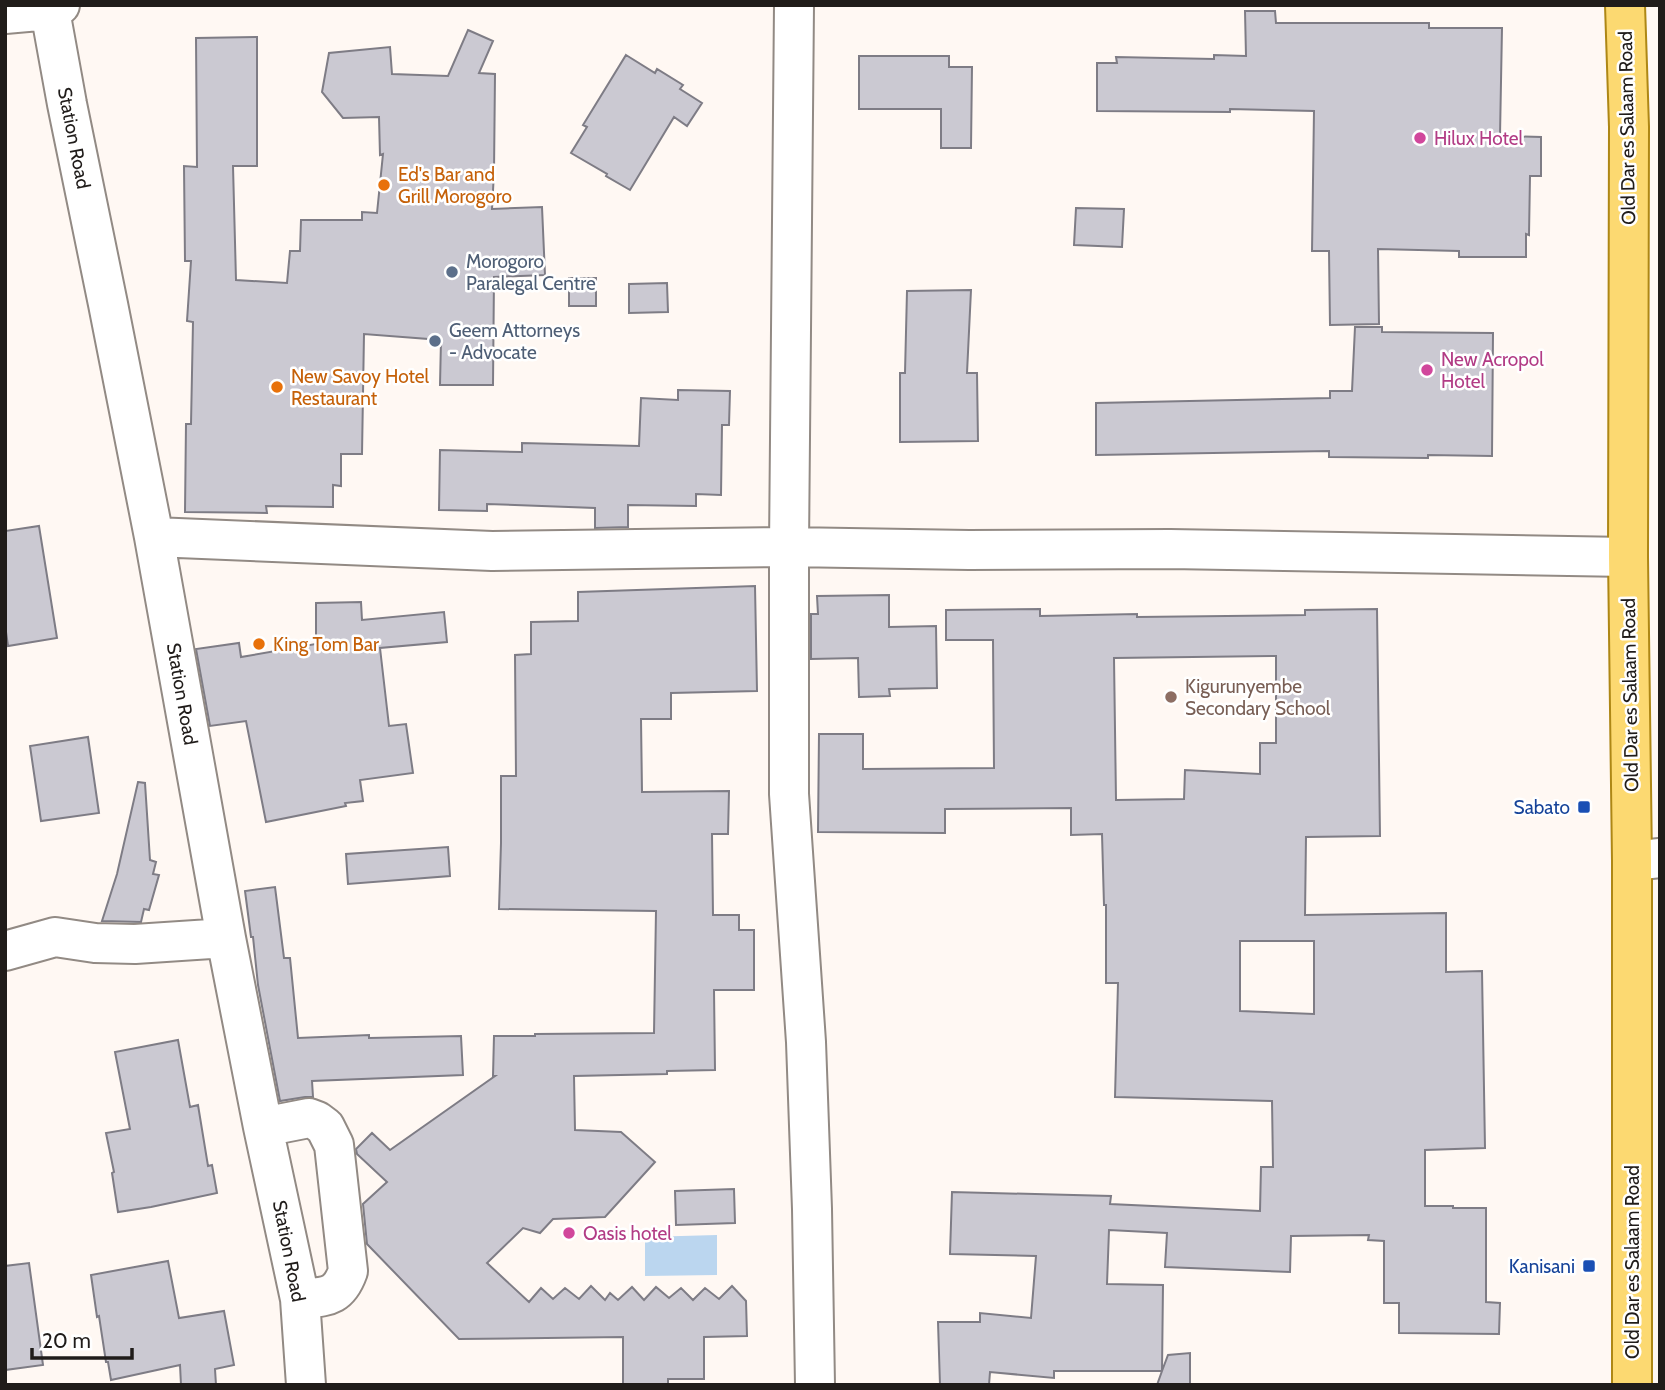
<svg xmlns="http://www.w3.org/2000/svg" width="1665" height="1390" font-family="Cabin,sans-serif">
<rect width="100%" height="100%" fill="#fff8f3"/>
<path fill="#bbd6ef" d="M 717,1235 L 717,1275 L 645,1276 L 645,1237 Z"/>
<path fill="#cbc9d2" stroke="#7e7c85" stroke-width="2" fill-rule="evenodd" d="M 1245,11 L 1275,11 L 1276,23 L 1429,23 L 1429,28 L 1502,28 L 1500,136 L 1541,137 L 1541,176 L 1530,176 L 1529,235 L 1526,234 L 1526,257 L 1459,257 L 1459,251 L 1378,249 L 1379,324 L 1330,325 L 1329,251 L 1312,251 L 1314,111 L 1230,109 L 1230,112 L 1097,111 L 1097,63 L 1117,63 L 1116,57 L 1214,59 L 1214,55 L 1246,56 Z
M 468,30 L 493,41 L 479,73 L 495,74 L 494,172 L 492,209 L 542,207 L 545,275 L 494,277 L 493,385 L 440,385 L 441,340 L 364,334 L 362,454 L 341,454 L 341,486 L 333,485 L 333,507 L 266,506 L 267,513 L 185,512 L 186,424 L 191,424 L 193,322 L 187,321 L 191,261 L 185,261 L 184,166 L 197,167 L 196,38 L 257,37 L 257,166 L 233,166 L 236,280 L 287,283 L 290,251 L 300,251 L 301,220 L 362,220 L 362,212 L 377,213 L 383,154 L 380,155 L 379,117 L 343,118 L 322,92 L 329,53 L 390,47 L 392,74 L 448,76 Z
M 626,55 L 655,73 L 657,69 L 683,85 L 680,89 L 702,103 L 687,126 L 674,117 L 630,190 L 606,176 L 607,174 L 571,153 L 587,127 L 583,125 Z
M 859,56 L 949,56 L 949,67 L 972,67 L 971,148 L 941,148 L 941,109 L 859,109 Z
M 1076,208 L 1124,209 L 1122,247 L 1074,245 Z
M 569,278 L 596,278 L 596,306 L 569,306 Z
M 667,283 L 668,312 L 629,313 L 629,284 Z
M 971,290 L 967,373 L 977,373 L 978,441 L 900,442 L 900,373 L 905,373 L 907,291 Z
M 1355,327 L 1382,327 L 1382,332 L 1493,333 L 1492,456 L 1428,455 L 1428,458 L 1329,457 L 1329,451 L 1096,455 L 1096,403 L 1330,398 L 1330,391 L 1352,391 Z
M 678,390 L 730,391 L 729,425 L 722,425 L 721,495 L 696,494 L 696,506 L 628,505 L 628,527 L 595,528 L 595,508 L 487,504 L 487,511 L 439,510 L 440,450 L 522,452 L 522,443 L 639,446 L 641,398 L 678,400 Z
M 39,526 L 57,638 L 8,646 L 5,625 L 5,531 Z
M 755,586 L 757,691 L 671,693 L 671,719 L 641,719 L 642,792 L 729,791 L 728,834 L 712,834 L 713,915 L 739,915 L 739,930 L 754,930 L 754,990 L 714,990 L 715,1070 L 667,1071 L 667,1074 L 574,1076 L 575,1130 L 621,1132 L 655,1162 L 605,1217 L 553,1219 L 540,1233 L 523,1228 L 487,1263 L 529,1302 L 541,1288 L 553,1299 L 565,1288 L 579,1299 L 591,1286 L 605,1300 L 610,1293 L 618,1300 L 632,1287 L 644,1300 L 656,1287 L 669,1298 L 681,1288 L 693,1300 L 705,1288 L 719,1299 L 732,1286 L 746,1301 L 747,1336 L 704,1337 L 704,1379 L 668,1379 L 668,1385 L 623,1385 L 623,1337 L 459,1339 L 367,1244 L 363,1204 L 387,1182 L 357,1154 L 356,1149 L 372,1133 L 390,1150 L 495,1076 L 493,1076 L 494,1036 L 535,1036 L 535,1034 L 654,1033 L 656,911 L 499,909 L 501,843 L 501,776 L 516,776 L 515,655 L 531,654 L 531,622 L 578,621 L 578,592 Z
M 889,595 L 889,627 L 936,626 L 937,688 L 889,689 L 890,696 L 859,697 L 858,658 L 811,659 L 811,614 L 818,614 L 817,596 Z
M 361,602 L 362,620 L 444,612 L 447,642 L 380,648 L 389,726 L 406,724 L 413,773 L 360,780 L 363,801 L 345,803 L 346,806 L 266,822 L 246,721 L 210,726 L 196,649 L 239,643 L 241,657 L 316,644 L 316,603 Z
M 1040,609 L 1040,616 L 1137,614 L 1137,617 L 1305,615 L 1305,610 L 1377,609 L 1380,836 L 1306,837 L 1305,915 L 1446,913 L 1446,972 L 1482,971 L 1485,1148 L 1425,1150 L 1425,1206 L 1453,1206 L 1453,1208 L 1486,1208 L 1486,1302 L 1500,1303 L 1499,1334 L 1399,1333 L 1399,1303 L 1384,1303 L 1384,1241 L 1368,1240 L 1369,1235 L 1291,1236 L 1290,1272 L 1165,1267 L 1167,1233 L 1109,1230 L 1107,1284 L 1163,1285 L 1162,1371 L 1168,1355 L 1190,1353 L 1190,1385 L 1157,1385 L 1162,1371 L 1054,1371 L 1054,1378 L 990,1372 L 989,1385 L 940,1385 L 938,1322 L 980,1322 L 980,1313 L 1031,1318 L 1036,1256 L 950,1254 L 952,1192 L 1111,1196 L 1110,1204 L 1260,1211 L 1261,1167 L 1273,1167 L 1272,1101 L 1115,1097 L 1118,983 L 1106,983 L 1106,905 L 1104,905 L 1102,834 L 1071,835 L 1071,808 L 945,809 L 945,833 L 818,832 L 819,734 L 863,734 L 863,769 L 994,768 L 993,640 L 946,640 L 946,610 ZM 1276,656 L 1276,743 L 1260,743 L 1260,774 L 1185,770 L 1184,799 L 1116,800 L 1114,658 ZM 1240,941 L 1314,941 L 1314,1014 L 1240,1011 Z
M 88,737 L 99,813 L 41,821 L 30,746 Z
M 138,782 L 145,783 L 150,860 L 156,862 L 153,874 L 159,875 L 149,910 L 144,909 L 141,922 L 102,921 L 117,874 Z
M 448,847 L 450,876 L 348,884 L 346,854 Z
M 275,887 L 284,958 L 290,958 L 298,1038 L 369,1035 L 369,1038 L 461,1036 L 463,1075 L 312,1081 L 313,1097 L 305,1097 L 280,1101 L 258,985 L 253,937 L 251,937 L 245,891 Z
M 178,1040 L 190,1107 L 198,1105 L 208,1166 L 212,1165 L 217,1193 L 151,1207 L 118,1212 L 112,1173 L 114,1172 L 106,1133 L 130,1129 L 115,1052 Z
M 734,1189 L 735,1223 L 676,1225 L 675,1191 Z
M 168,1261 L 179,1318 L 224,1311 L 234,1365 L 215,1369 L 216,1385 L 181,1385 L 180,1365 L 111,1380 L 108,1362 L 106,1362 L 99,1316 L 97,1317 L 91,1275 Z
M 29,1263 L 43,1365 L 5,1370 L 5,1266 Z"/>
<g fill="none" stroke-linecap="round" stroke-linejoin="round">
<g stroke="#928a84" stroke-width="42">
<path id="minor" d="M 49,5 L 67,104 L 108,304 L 154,537 L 226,938 L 263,1127 L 300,1299 L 306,1385
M 794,5 L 789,547 L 789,794 L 806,1042 L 812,1209 L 815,1385
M 5,14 L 50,10 L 60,5
M 154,537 L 492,551 L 789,547 L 969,550 L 1170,549 L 1628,557
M 1632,861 L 1660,858
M 5,951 L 55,937 L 95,943 L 135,944 L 226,938
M 263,1127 L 309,1118 L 317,1121 L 325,1127 L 334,1145 L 348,1271 C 338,1299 325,1296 300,1299"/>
</g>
<g stroke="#ae8715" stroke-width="42">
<path id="major" d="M 1625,5 L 1629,127 L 1628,557 L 1632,861 L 1632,1385"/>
</g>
<use href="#minor" stroke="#fff" stroke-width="38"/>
<use href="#major" stroke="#fcd971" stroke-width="38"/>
</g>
<g fill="#d1479c" stroke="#fff" stroke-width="2.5">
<circle cx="1420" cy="138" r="7"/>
<circle cx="1427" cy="370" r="7"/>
<circle cx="569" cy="1233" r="7"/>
</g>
<g fill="#e8710a" stroke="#fff" stroke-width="2.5">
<circle cx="384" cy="185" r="7"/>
<circle cx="277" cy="387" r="7"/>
<circle cx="259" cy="644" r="7"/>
</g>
<g fill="#5c6f8a" stroke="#fff" stroke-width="2.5">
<circle cx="452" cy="272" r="7"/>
<circle cx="435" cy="341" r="7"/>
</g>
<circle fill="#8d6e63" stroke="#fff" stroke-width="2.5" cx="1171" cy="697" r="7"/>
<g fill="#1a4fb4" stroke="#fff" stroke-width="2.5">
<rect x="1577" y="800" width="14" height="14" rx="3.5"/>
<rect x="1582" y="1259" width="14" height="14" rx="3.5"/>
</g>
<g text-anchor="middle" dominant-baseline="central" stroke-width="5" stroke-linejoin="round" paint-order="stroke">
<g font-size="19" fill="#201c1a" stroke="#fff">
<text transform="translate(1627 128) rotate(-91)">Old Dar es Salaam Road</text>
<text transform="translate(74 138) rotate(79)">Station Road</text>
<text transform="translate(182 694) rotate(80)">Station Road</text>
<text transform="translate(1630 695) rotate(-91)">Old Dar es Salaam Road</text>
<text transform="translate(289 1251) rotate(79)">Station Road</text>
<text transform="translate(1632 1262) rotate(-90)">Old Dar es Salaam Road</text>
</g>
<g font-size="19" fill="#b23c85" stroke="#fff" text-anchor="start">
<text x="1434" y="138">Hilux Hotel</text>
<text x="1441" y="359">New Acropol<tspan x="1441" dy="22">Hotel</tspan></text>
<text x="583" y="1233">Oasis hotel</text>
</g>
<g font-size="19" fill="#c56008" stroke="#fff" text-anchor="start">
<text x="398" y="174">Ed's Bar and<tspan x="398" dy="22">Grill Morogoro</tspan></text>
<text x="291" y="376">New Savoy Hotel<tspan x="291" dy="22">Restaurant</tspan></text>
<text x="273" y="644">King Tom Bar</text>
</g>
<g font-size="19" fill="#4e5e75" stroke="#fff" text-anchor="start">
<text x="466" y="261">Morogoro<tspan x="466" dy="22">Paralegal Centre</tspan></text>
<text x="449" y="330">Geem Attorneys<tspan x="449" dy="22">- Advocate</tspan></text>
</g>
<g font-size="19" fill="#785e54" stroke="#fff" text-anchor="start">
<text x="1185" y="686">Kigurunyembe<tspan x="1185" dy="22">Secondary School</tspan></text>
</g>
<g font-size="19" fill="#164399" stroke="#fff" text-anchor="end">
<text x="1570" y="807">Sabato</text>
<text x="1575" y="1266">Kanisani</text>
</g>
</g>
<rect width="1665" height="1390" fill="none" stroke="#201c1a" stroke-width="14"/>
<path d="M32 1348v10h100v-10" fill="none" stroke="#201c1a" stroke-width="3.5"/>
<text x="42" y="1348" font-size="21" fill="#201c1a" stroke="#ffffff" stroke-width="5" paint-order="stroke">20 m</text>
</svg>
